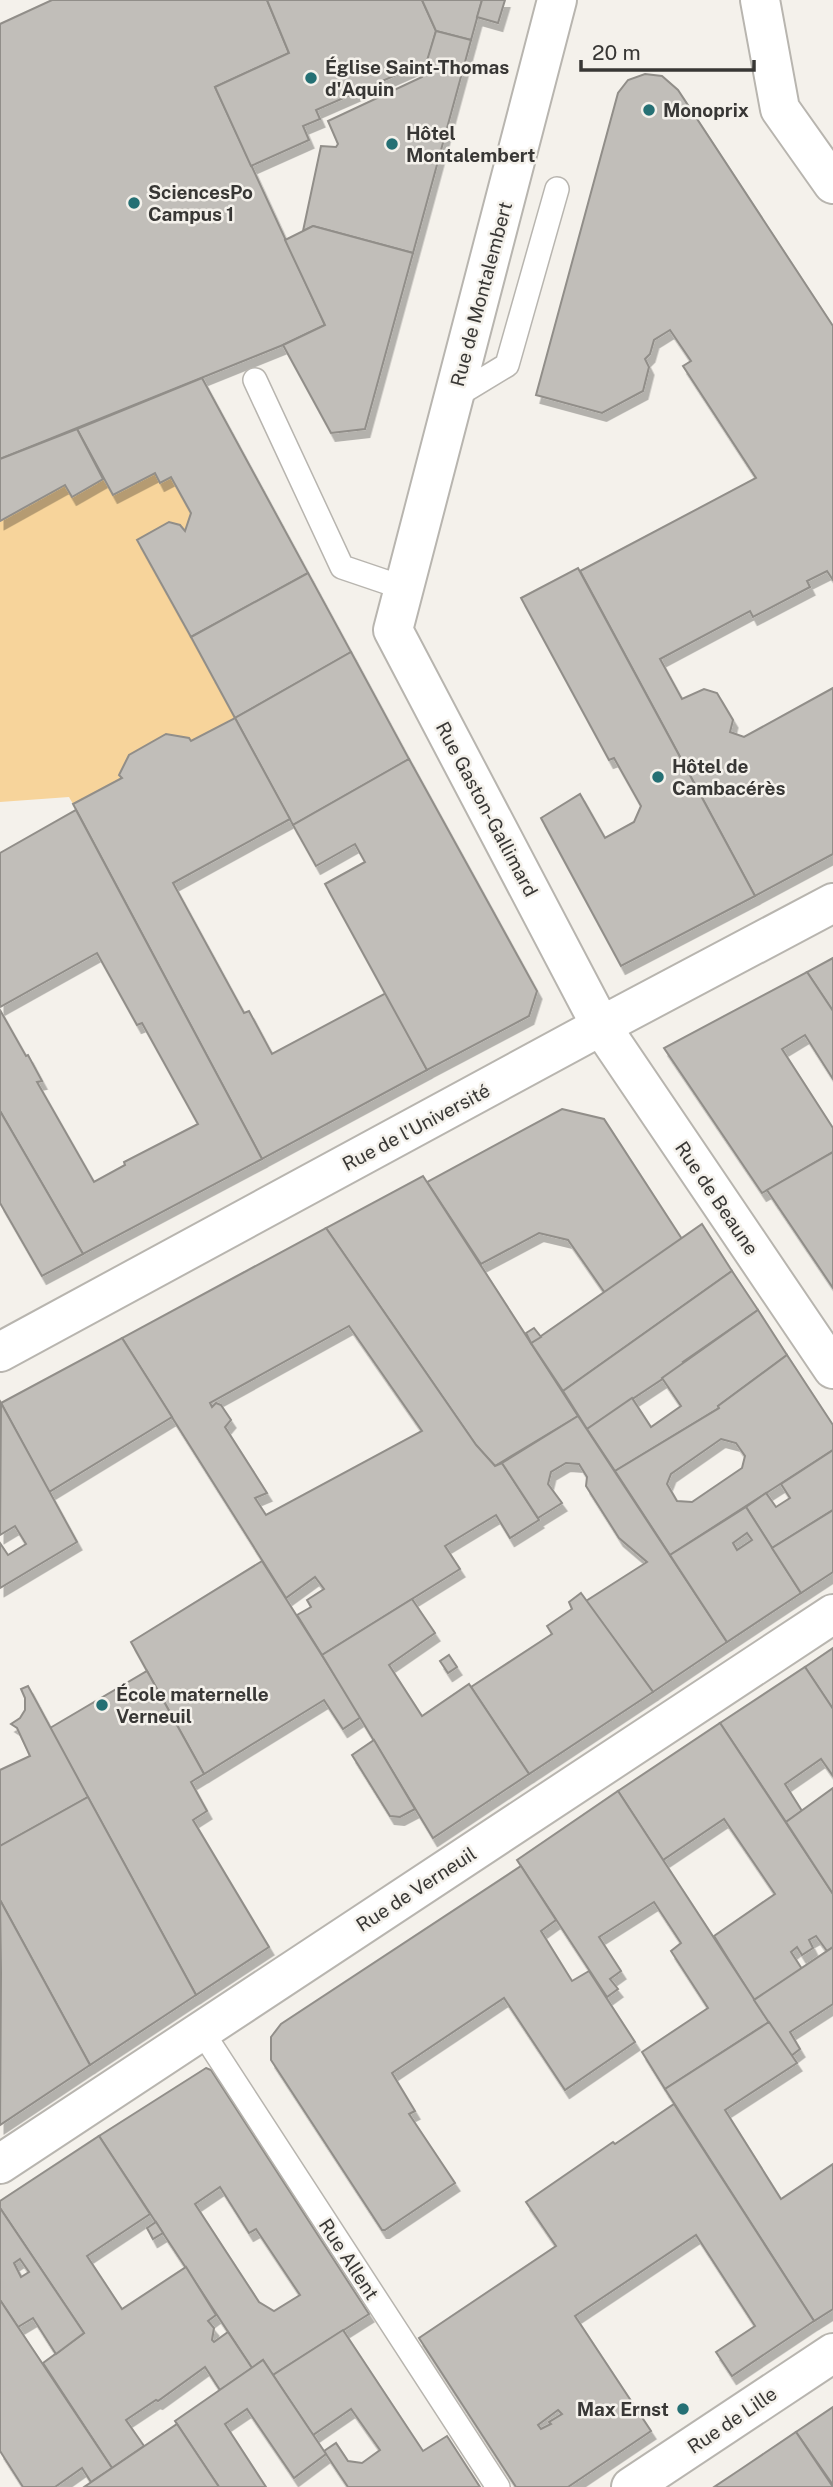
<svg xmlns="http://www.w3.org/2000/svg" width="833" height="2487" viewBox="0 0 833 2487" font-family="'Public Sans',sans-serif">
  <defs>
    <filter id="shadow"><feDropShadow dx="4.5" dy="8" stdDeviation="0" flood-color="#0004"/></filter>
  </defs>
  <rect width="100%" height="100%" fill="#f4f1eb"/>
  <polygon fill="#f7d49b" points="155,473 160,483 171,477 191,513 184,532 180,525 169,522 137,540 235,718 191,741 189,738 166,734 130,755 119,775 122,778 73,804 69,797 0,802 0,521 65,485 72,497 103,479 113,495"/>
  <g fill="#c1beb9" stroke="#918e89" stroke-width="2" fill-rule="evenodd" filter="url(#shadow)">
    <polygon points="52,0 267,0 289,53 215,87 325,325 283,345 0,459 0,24"/>
    <polygon points="267,0 422,0 436,31 425,70 414,67 316,110 320,119 303,126 309,140 251,166 215,87 289,53"/>
    <polygon points="422,0 482,0 471,40 436,31"/>
    <polygon points="482,0 505,0 498,23 477,17"/>
    <polygon points="436,31 471,40 413,253 313,226 303,231 321,146 336,147 338,144 328,121 422,77"/>
    <polygon points="645,74 662,76 678,90 833,326 833,580 827,571 807,581 810,587 753,617 750,611 660,659 682,699 704,689 717,693 733,720 730,732 744,737 833,688 833,854 755,896 580,571 756,478 683,366 691,361 670,330 654,340 650,354 645,359 649,367 643,391 602,413 536,395 618,93 628,80"/>
    <polygon points="313,226 413,253 365,429 331,433 283,345 325,325 285,240"/>
    <polygon points="202,378 308,573 191,637 137,540 169,522 180,525 185,531 191,513 171,477 160,483 155,473 113,495 77,429"/>
    <polygon points="77,429 103,479 72,497 65,485 0,521 0,459"/>
    <polygon points="578,568 755,896 621,966 541,818 580,794 605,838 634,822 641,806 614,758 609,760 521,598"/>
    <polygon points="308,573 351,652 235,718 191,637"/>
    <polygon points="351,652 409,759 293,825 235,718"/>
    <polygon points="235,718 290,819 173,883 244,1013 249,1011 272,1054 386,993 427,1070 262,1159 73,804 122,778 119,775 129,755 166,734 189,738 191,741"/>
    <polygon points="409,759 537,991 529,1016 427,1070 325,884 365,862 355,844 316,866 293,825"/>
    <polygon points="76,810 262,1159 83,1254 0,1111 0,1010 26,1056 28,1055 42,1081 37,1082 94,1182 125,1165 124,1162 198,1124 142,1023 137,1025 97,953 0,1007 0,853"/>
    <polygon points="833,958 833,1011 807,972"/>
    <polygon points="807,972 833,1011 833,1079 805,1035 782,1049 833,1128 833,1152 762,1193 664,1048"/>
    <polygon points="562,1109 604,1119 682,1239 605,1293 568,1240 539,1233 481,1264 427,1182"/>
    <polygon points="0,1111 83,1254 42,1276 0,1203"/>
    <polygon points="833,1152 833,1288 767,1190"/>
    <polygon points="423,1176 578,1416 495,1466 476,1445 326,1228"/>
    <polygon points="702,1224 732,1271 563,1391 531,1343"/>
    <path d="M326 1228 476 1445 495 1466 502 1463 539 1520 510 1538 496 1515 445 1546 460 1569 322 1655 297 1615 311 1607 307 1600 324 1589 315 1577 286 1598 122 1338ZM349 1326 422 1431 266 1515 255 1498 267 1493 225 1427 231 1420 221 1405 216 1403 212 1407 210 1403Z"/>
    <polygon points="732,1271 758,1310 683,1362 685,1364 587,1429 563,1391"/>
    <polygon points="758,1310 787,1355 718,1406 719,1408 615,1471 587,1429 632,1398 651,1427 681,1406 662,1378"/>
    <polygon points="534,1328 541,1337 531,1343 526,1333"/>
    <polygon points="122,1338 172,1417 49,1492 1,1403"/>
    <path d="M787 1355 833 1425V1450L670 1555 615 1471 719 1408 718 1406ZM721 1439 736 1443 745 1456 742 1468 692 1502 677 1501 667 1484 671 1474Z"/>
    <polygon points="1,1403 77,1542 0,1588 0,1543 8,1555 26,1544 15,1526 0,1535"/>
    <polygon points="578,1416 727,1642 653,1692 586,1601 647,1562 619,1538 586,1486 587,1477 579,1464 566,1463 551,1472 548,1484 562,1503 538,1518 502,1463"/>
    <polygon points="833,1450 833,1510 772,1548 746,1507 766,1493 776,1507 790,1498 781,1484"/>
    <path d="M746 1507 801 1593 727 1642 670 1555ZM747 1533 752 1540 737 1550 733 1543Z"/>
    <polygon points="833,1510 833,1572 801,1593 772,1548"/>
    <polygon points="262,1561 361,1717 343,1729 324,1700 204,1774 131,1642"/>
    <polygon points="581,1593 653,1692 529,1774 471,1687 552,1634 547,1626 572,1609 569,1602"/>
    <polygon points="412,1599 435,1633 389,1665 422,1716 469,1684 529,1774 433,1838 322,1655"/>
    <polygon points="833,1648 833,1709 805,1667"/>
    <polygon points="449,1655 457,1667 448,1673 440,1661"/>
    <polygon points="805,1667 833,1709 833,1776 821,1759 785,1784 802,1811 786,1822 720,1723"/>
    <polygon points="147,1671 204,1774 191,1782 207,1811 193,1820 269,1947 196,1995 50,1728"/>
    <polygon points="28,1686 88,1797 0,1846 0,1770 30,1756 17,1728 11,1724 20,1718 25,1710 25,1698 21,1689"/>
    <polygon points="720,1723 833,1894 833,1947 827,1951 816,1936 809,1940 813,1948 802,1955 797,1947 791,1952 802,1969 754,2000 714,1936 775,1894 724,1819 663,1860 618,1791"/>
    <polygon points="374,1740 415,1809 400,1817 390,1816 352,1755"/>
    <polygon points="833,1788 833,1894 786,1822"/>
    <polygon points="618,1791 769,2022 665,2089 642,2052 708,2008 671,1951 681,1943 654,1902 599,1937 621,1971 610,1979 618,1989 607,1997 517,1860"/>
    <polygon points="88,1797 196,1995 90,2065 0,1900 0,1846"/>
    <polygon points="521,1866 556,1920 541,1931 572,1981 589,1971 635,2042 565,2090 504,1998 392,2073 415,2111 409,2114 455,2183 385,2230 382,2230 271,2060 271,2037 281,2024"/>
    <polygon points="0,1900 90,2065 0,2125 1,1973"/>
    <polygon points="833,1947 833,2004 790,2032 800,2049 791,2056 754,2000"/>
    <polygon points="769,2022 797,2063 725,2110 781,2199 833,2164 833,2309 814,2321 665,2089"/>
    <path d="M206 2068 211 2070 369 2314 273 2375 263 2360 252 2368 99 2136ZM220 2187 249 2233 256 2229 300 2295 274 2311 259 2302 195 2204Z"/>
    <path d="M674 2104 814 2321 732 2376 716 2352 755 2326 696 2235 575 2316 651 2431 568 2487H516L419 2338 556 2246 526 2202 613 2142 615 2144ZM558 2410 562 2414 549 2422 551 2424 541 2429 538 2425Z"/>
    <polygon points="99,2136 150,2214 87,2256 122,2309 186,2267 216,2315 208,2321 214,2328 212,2340 214,2342 228,2332 252,2368 220,2390 205,2367 158,2401 156,2400 126,2420 144,2446 112,2468 43,2363 84,2333 0,2208 0,2201"/>
    <path d="M0 2208 84 2333 56 2354 33 2318 18 2327 0 2300ZM20 2259 29 2272 21 2277 14 2263Z"/>
    <polygon points="156,2222 163,2233 153,2239 147,2228"/>
    <polygon points="0,2300 112,2468 91,2482 82,2468 55,2487 23,2487 0,2451"/>
    <polygon points="343,2330 423,2451 447,2436 480,2487 348,2487 324,2451 336,2443 348,2461 362,2463 380,2450 351,2409 313,2435 273,2375"/>
    <polygon points="263,2360 326,2454 294,2478 247,2409 225,2424 266,2487 219,2487 175,2421"/>
    <polygon points="833,2407 833,2485 796,2432"/>
    <polygon points="177,2424 219,2487 84,2487 112,2468"/>
    <polygon points="796,2432 833,2487 714,2487 741,2469"/>
  </g>
  <g fill="none" stroke-linecap="round" stroke-linejoin="round">
    <defs>
      <g id="service">
        <polyline points="255,380 342,567 404,588"/>
        <polyline points="454,397 507,365 557,189"/>
        <polyline points="201,2030 498,2487"/>
      </g>
      <g id="minor">
        <polyline points="557,0 393,630 601,1026 833,1369"/>
        <polyline points="0,1352 601,1026 833,903"/>
        <polyline points="0,2164 833,1614"/>
        <polyline points="631,2487 833,2353"/>
      </g>
      <polyline id="secondary" points="760,0 780,109 833,184"/>
    </defs>
    <use href="#service" stroke="#b8b5af" stroke-width="26"/>
    <use href="#minor" stroke="#b8b5af" stroke-width="42"/>
    <use href="#secondary" stroke="#b8b5af" stroke-width="42"/>
    <use href="#service" stroke="#fff" stroke-width="23"/>
    <use href="#minor" stroke="#fff" stroke-width="38"/>
    <use href="#secondary" stroke="#fff" stroke-width="38"/>
  </g>
  <g fill="#257074" stroke="#f4f1eb" stroke-width="2.5">
    <circle cx="311" cy="78" r="7"/>
    <circle cx="649" cy="110" r="7"/>
    <circle cx="392" cy="144" r="7"/>
    <circle cx="134" cy="203" r="7"/>
    <circle cx="658" cy="777" r="7"/>
    <circle cx="102" cy="1705" r="7"/>
    <circle cx="683" cy="2409" r="7"/>
  </g>
  <g text-anchor="middle" stroke-width="5" stroke-linejoin="round" paint-order="stroke">
    <g font-size="19" font-weight="bold" fill="#383735" stroke="#f4f1eb" text-anchor="start">
      <text x="325" y="74">Église Saint-Thomas<tspan x="325" dy="22">d'Aquin</tspan></text>
      <text x="663" y="117">Monoprix</text>
      <text x="406" y="140">Hôtel<tspan x="406" dy="22">Montalembert</tspan></text>
      <text x="148" y="199">SciencesPo<tspan x="148" dy="22">Campus 1</tspan></text>
      <text x="672" y="773">Hôtel de<tspan x="672" dy="22">Cambacérès</tspan></text>
      <text x="116" y="1701">École maternelle<tspan x="116" dy="22">Verneuil</tspan></text>
      <text x="669" y="2416" text-anchor="end">Max Ernst</text>
    </g>
    <g font-size="19" fill="#383735" stroke="#f4f1eb">
      <text transform="translate(481 294) rotate(-75)" y="7">Rue de Montalembert</text>
      <text transform="translate(487 809) rotate(62)" y="7">Rue Gaston-Gallimard</text>
      <text transform="translate(416 1127) rotate(-28)" y="7">Rue de l'Université</text>
      <text transform="translate(717 1198) rotate(56)" y="7">Rue de Beaune</text>
      <text transform="translate(416 1889) rotate(-33)" y="7">Rue de Verneuil</text>
      <text transform="translate(349 2259) rotate(57)" y="7">Rue Allent</text>
      <text transform="translate(732 2420) rotate(-34)" y="7">Rue de Lille</text>
    </g>
  </g>
  <path d="M581 60v10h173v-10" fill="none" stroke="#383735" stroke-width="3.5"/>
  <text x="592" y="60" font-size="21" fill="#383735" stroke="#f4f1eb" stroke-width="5" paint-order="stroke">20 m</text>
</svg>
